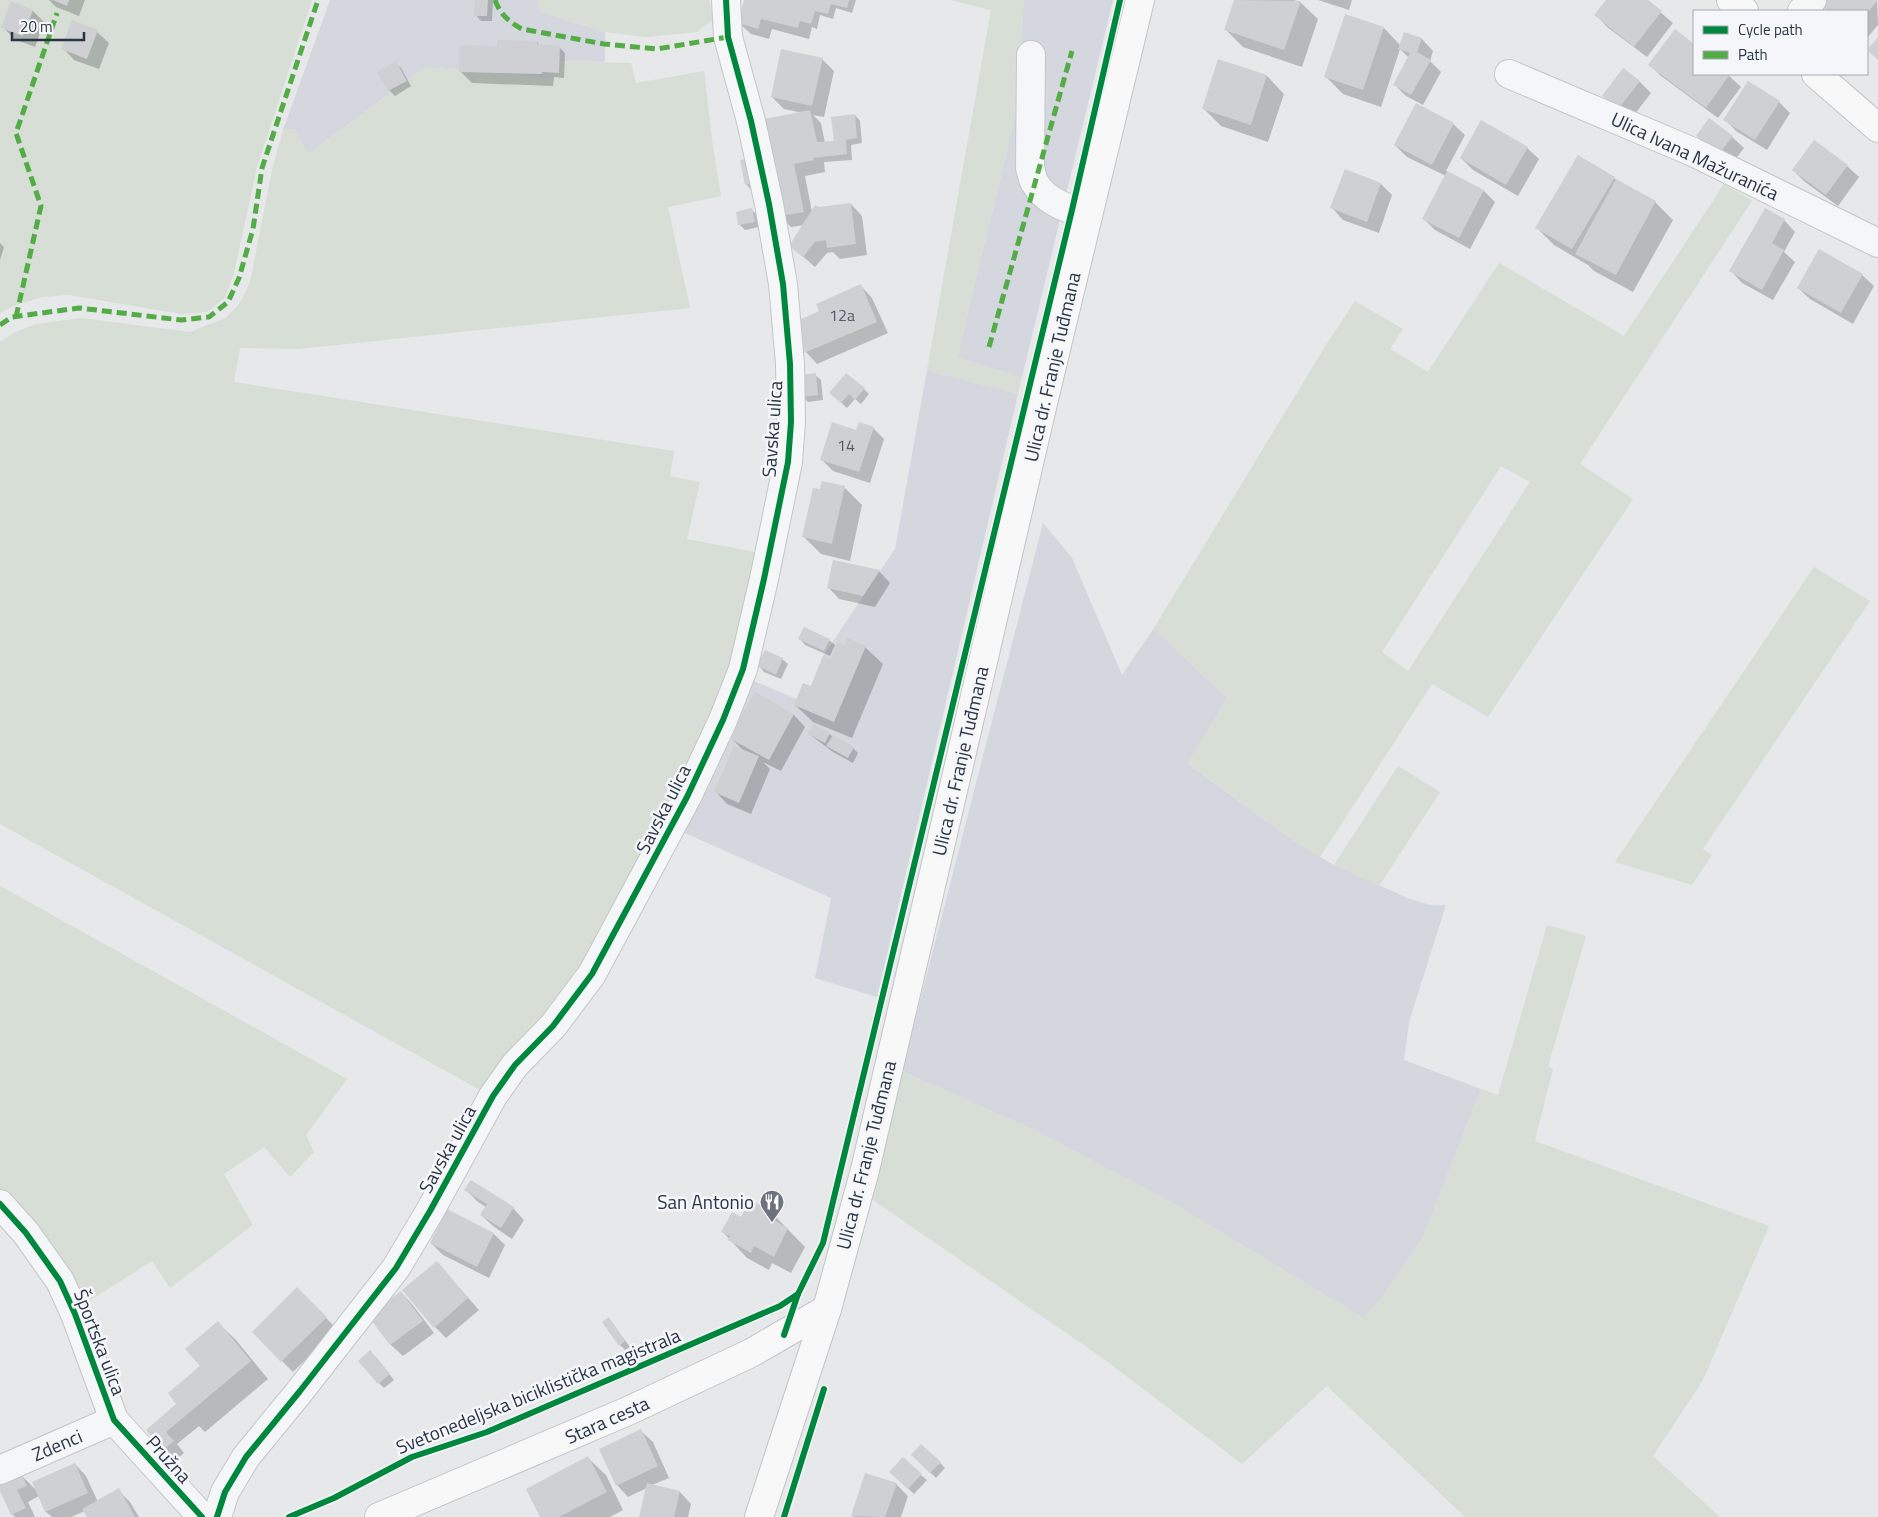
<svg xmlns="http://www.w3.org/2000/svg" width="1878" height="1517" viewBox="0 0 1878 1517" font-family="'Titillium Web',sans-serif">
  <rect width="100%" height="100%" fill="#e6e8ea"/>
  <g fill="#d4d7dd">
    <polygon points="330,0 538,0 541,12 605,32 605,62 557,61 554,79 426,67 308,154 294,129 283,130"/>
    <polygon points="1024,0 1113,0 1022,377 957,358 1015,117"/>
    <polygon points="927,370 1018,394 877,997 815,978 831,898 678,830 749,679 797,699 811,686 823,656 895,549"/>
    <polygon points="1043,523 1072,558 1122,675 1154,628 1227,698 1188,764 1297,843 1334,865 1410,899 1430,905 1446,905 1409,1022 1404,1060 1481,1089 1423,1237 1381,1299 1363,1318 1169,1201 1040,1133 902,1071"/>
  </g>
  <g fill="#d6ded6" fill-rule="evenodd">
    <polygon points="0,0 312,0 257,167 234,273 225,298 207,312 181,314 69,295 43,297 16,305 0,313"/>
    <polygon points="538,0 709,0 714,19 697,32 646,37 605,32 541,12"/>
    <polygon points="950,0 1024,0 1015,117 957,358 1022,377 1018,394 927,370 991,10"/>
    <polygon points="557,61 631,63 636,83 704,71 712,140 721,196 668,207 690,308 299,349 240,348 234,382 674,451 670,476 700,482 687,539 760,553 745,618 710,722 661,824 584,970 482,1091 0,824 0,342 13,333 36,324 81,318 190,332 226,318 240,303 250,282 272,170 283,130 294,129 308,154 426,67 554,79"/>
    <path d="M1724 184 1752 201 1580 464 1633 499 1488 717 1432 684 1320 857 1297 843 1187 763 1227 698 1154 628 1326 345 1355 301 1403 329 1390 349 1428 372 1499 263 1624 336ZM1501 466 1530 482 1408 671 1382 652Z"/>
    <polygon points="1814,567 1870,601 1703,849 1712,855 1692,885 1615,862"/>
    <polygon points="1398,766 1440,792 1379,886 1334,865"/>
    <path d="M0 886 347 1079 306 1135 314 1152 290 1177 264 1147 224 1174 253 1225 170 1288 152 1261 86 1303C62 1261 32 1225 0 1189Z"/>
    <polygon points="1547,925 1586,936 1548,1066 1553,1069 1535,1141 1769,1226 1703,1380 1653,1456 1720,1517 1465,1517 1327,1386 1242,1464 1104,1359 870,1198 902,1071 1040,1133 1169,1201 1363,1318 1381,1299 1423,1237 1481,1089 1498,1095"/>
  </g>
  <g fill="#0003">
    <polygon points="49,0 85,0 79,16 56,7"/>
    <polygon points="477,0 493,0 492,21 481,21 476,15"/>
    <polygon points="745,0 856,0 852,13 836,8 833,19 820,15 817,29 812,27 809,39 772,29 769,39 751,34 739,23"/>
    <polygon points="1235,0 1294,0 1300,2 1318,19 1302,67 1243,47 1226,30"/>
    <polygon points="1318,0 1352,0 1349,10"/>
    <polygon points="1607,0 1646,0 1673,23 1647,57 1607,27 1596,15"/>
    <polygon points="1877,0 1878,25 1867,38 1867,11 1828,11 1821,4"/>
    <polygon points="12,3 33,11 44,22 35,47 14,39 3,27"/>
    <polygon points="73,22 97,32 109,43 99,69 74,60 63,48"/>
    <polygon points="1384,28 1400,45 1422,39 1433,51 1430,61 1441,72 1423,105 1406,96 1394,84 1409,58 1400,49 1381,107 1343,94 1325,76"/>
    <polygon points="1675,31 1694,45 1694,74 1727,74 1741,87 1718,118 1661,76 1650,65"/>
    <polygon points="537,42 540,46 559,47 565,53 564,78 554,77 553,86 472,83 460,71 498,47"/>
    <polygon points="822,59 834,71 824,117 813,115 821,123 825,143 835,142 855,115 860,121 862,143 851,145 852,160 824,162 825,172 805,176 812,212 819,209 851,204 862,216 867,255 840,259 833,252 827,253 815,267 791,246 804,225 791,227 780,216 803,113 784,109 772,97"/>
    <polygon points="1219,61 1267,76 1284,94 1268,142 1221,126 1204,109"/>
    <polygon points="395,63 401,68 411,86 395,96 389,90 379,72"/>
    <polygon points="1640,82 1651,93 1631,119 1603,95"/>
    <polygon points="1779,102 1790,113 1767,150 1736,131 1725,119"/>
    <polygon points="1453,124 1465,135 1446,171 1484,191 1495,202 1470,249 1435,230 1424,219 1446,176 1407,157 1395,145"/>
    <polygon points="1697,136 1732,137 1744,148 1731,165"/>
    <polygon points="1527,148 1539,159 1518,196 1473,170 1461,158"/>
    <polygon points="741,161 760,188 751,190 746,184"/>
    <polygon points="1847,166 1859,177 1838,206 1805,182 1793,170"/>
    <polygon points="1614,178 1618,182 1655,202 1673,220 1633,292 1594,271 1588,265 1554,245 1536,227"/>
    <polygon points="1381,184 1392,195 1379,233 1343,220 1332,208"/>
    <polygon points="752,210 757,215 759,227 745,230 740,225"/>
    <polygon points="1784,220 1795,232 1784,252 1795,262 1773,300 1742,283 1731,271"/>
    <polygon points="0,243 4,247 0,260"/>
    <polygon points="1862,275 1874,286 1853,324 1810,299 1798,288"/>
    <polygon points="861,286 872,298 888,333 817,364 806,352 820,312"/>
    <polygon points="815,375 821,380 823,400 808,402 803,397"/>
    <polygon points="864,389 869,394 861,404 855,399 847,408 831,393"/>
    <polygon points="873,428 884,439 870,483 833,471 821,459 857,432"/>
    <polygon points="845,488 862,505 850,561 821,554 804,537"/>
    <polygon points="879,571 890,583 875,607 839,599 828,587"/>
    <polygon points="800,639 829,640 835,645 830,656 805,645"/>
    <polygon points="845,646 865,647 883,664 852,738 813,722 795,705"/>
    <polygon points="782,659 788,664 781,679 764,672 759,666"/>
    <polygon points="756,694 794,715 805,727 781,771 763,762 770,769 751,814 727,804 716,792 745,752 731,738"/>
    <polygon points="809,734 829,734 853,748 858,753 853,763 833,752"/>
    <polygon points="466,1190 513,1208 524,1220 512,1239 493,1226 481,1215 486,1207 478,1202"/>
    <polygon points="448,1211 494,1234 505,1245 489,1278 443,1255 431,1243"/>
    <polygon points="772,1213 805,1247 791,1273 772,1263 769,1270 747,1258 723,1232 741,1218"/>
    <polygon points="448,1275 479,1310 446,1338 435,1327"/>
    <polygon points="297,1289 337,1329 293,1372 253,1332"/>
    <polygon points="401,1292 412,1304 434,1333 403,1356 391,1345 370,1316"/>
    <polygon points="609,1319 630,1347 625,1350 620,1345"/>
    <polygon points="218,1323 236,1340 268,1379 205,1432 199,1426 177,1444 184,1453 175,1461 147,1430 176,1405 201,1366"/>
    <polygon points="376,1357 394,1380 384,1388 379,1383"/>
    <polygon points="641,1431 653,1442 669,1478 652,1485 680,1492 691,1504 688,1517 640,1517 647,1488 628,1497 617,1485"/>
    <polygon points="588,1458 606,1475 623,1510 610,1517 541,1517"/>
    <polygon points="918,1461 940,1463 945,1468 936,1478"/>
    <polygon points="75,1464 86,1476 98,1502 118,1490 130,1502 139,1517 88,1517 85,1511 71,1517 52,1517 46,1512 39,1496 28,1502 35,1517 15,1517 12,1514 0,1484 21,1475 36,1490"/>
    <polygon points="921,1475 927,1480 914,1494 896,1477"/>
    <polygon points="896,1484 908,1496 901,1517 854,1517 852,1515"/>
  </g>
  <g fill="#ced0d3">
    <polygon points="53,0 69,0 67,6"/>
    <polygon points="475,0 488,0 487,16 474,16"/>
    <polygon points="744,0 849,0 847,8 831,4 828,14 815,11 811,24 800,21 798,28 761,19 758,29 738,23"/>
    <polygon points="1234,0 1301,1 1284,50 1224,30"/>
    <polygon points="1606,0 1648,0 1662,11 1634,47 1594,15"/>
    <polygon points="1823,0 1878,0 1867,13 1867,11 1827,11 1819,4"/>
    <polygon points="11,1 33,10 23,36 1,28"/>
    <polygon points="1345,14 1384,27 1363,90 1324,77"/>
    <polygon points="72,20 98,30 87,59 61,49"/>
    <polygon points="1675,29 1694,44 1694,74 1730,74 1706,108 1648,65"/>
    <polygon points="1404,32 1422,38 1417,52 1431,60 1411,95 1393,85 1410,53 1398,49"/>
    <polygon points="1878,37 1878,60 1867,50"/>
    <polygon points="497,40 537,41 537,44 560,46 559,73 542,72 542,74 459,72 460,45 497,46"/>
    <polygon points="781,49 823,58 812,106 771,97"/>
    <polygon points="1218,59 1267,75 1251,125 1202,109"/>
    <polygon points="396,61 407,81 388,91 377,72"/>
    <polygon points="1623,68 1640,81 1619,108 1602,96"/>
    <polygon points="1748,81 1780,101 1755,140 1723,120"/>
    <polygon points="1416,103 1454,123 1432,165 1394,145"/>
    <polygon points="810,110 817,142 834,141 831,117 855,114 857,138 846,140 847,154 813,158 814,160 794,164 804,212 779,216 760,120"/>
    <polygon points="1709,118 1733,136 1719,154 1696,136"/>
    <polygon points="1481,120 1528,147 1506,185 1460,158"/>
    <polygon points="1814,140 1848,165 1826,195 1792,170"/>
    <polygon points="1578,155 1615,177 1572,249 1535,228"/>
    <polygon points="751,158 756,183 745,185 740,160"/>
    <polygon points="1345,169 1381,183 1367,222 1330,208"/>
    <polygon points="1447,171 1484,190 1459,238 1422,219"/>
    <polygon points="1616,179 1656,201 1616,275 1575,254"/>
    <polygon points="851,203 856,244 827,248 826,240 815,242 803,257 789,246 815,205 819,207"/>
    <polygon points="752,208 755,222 738,225 736,212"/>
    <polygon points="1765,208 1785,219 1772,243 1784,250 1762,290 1729,271"/>
    <polygon points="1819,249 1863,274 1841,313 1797,288"/>
    <polygon points="861,284 877,322 804,353 794,328 801,325 799,320 819,311 816,304"/>
    <polygon points="816,373 818,395 801,397 799,375"/>
    <polygon points="846,373 865,388 855,400 849,394 841,403 829,393"/>
    <polygon points="832,422 856,430 859,422 874,427 859,472 820,460"/>
    <polygon points="822,481 845,486 832,544 802,537 813,488 820,489"/>
    <polygon points="833,560 880,570 863,596 827,588"/>
    <polygon points="804,627 830,639 824,651 798,639"/>
    <polygon points="847,638 866,646 834,722 794,705 803,683 811,686 823,656 831,659 838,642 845,645"/>
    <polygon points="765,650 783,658 776,675 757,666"/>
    <polygon points="755,692 794,714 769,760 729,738"/>
    <polygon points="813,724 830,733 825,743 808,734"/>
    <polygon points="833,735 854,747 848,758 826,746"/>
    <polygon points="734,746 759,756 739,803 714,792"/>
    <polygon points="471,1180 514,1207 501,1228 480,1215 487,1204 464,1190"/>
    <polygon points="750,1199 773,1212 770,1218 788,1228 774,1257 754,1246 751,1253 728,1240 730,1236 721,1232 732,1212 741,1217"/>
    <polygon points="447,1209 494,1233 477,1267 430,1243"/>
    <polygon points="437,1261 468,1298 434,1328 402,1290"/>
    <polygon points="297,1287 327,1317 281,1362 252,1332"/>
    <polygon points="401,1291 423,1321 390,1345 368,1316"/>
    <polygon points="609,1317 625,1341 619,1346 602,1322"/>
    <polygon points="218,1321 251,1361 166,1432 174,1441 163,1450 146,1430 176,1404 168,1393 200,1366 185,1349"/>
    <polygon points="370,1350 390,1374 378,1384 358,1361"/>
    <polygon points="641,1429 658,1466 616,1486 599,1449"/>
    <polygon points="921,1444 941,1462 930,1473 911,1455"/>
    <polygon points="588,1456 607,1492 559,1517 540,1517 526,1489"/>
    <polygon points="903,1457 922,1474 908,1489 889,1472"/>
    <polygon points="75,1463 88,1493 45,1512 32,1482"/>
    <polygon points="21,1473 27,1486 17,1490 26,1508 11,1515 0,1491 0,1483"/>
    <polygon points="865,1473 897,1483 885,1517 851,1516"/>
    <polygon points="647,1483 680,1491 674,1517 639,1517"/>
    <polygon points="119,1488 135,1517 87,1517 82,1509"/>
  </g>
  <g fill="none" stroke-linecap="round" stroke-linejoin="round">
    <defs>
      <g id="minor">
        <polyline points="1802,11 1812,0"/>
        <path d="M1031 55 1030 168C1032 173 1032 179 1035 183 1045 202 1070 209 1088 216"/>
        <polyline points="1509,74 1693,152 1878,243"/>
        <polyline points="0,1204 26,1233 60,1281 75,1314 114,1420 202,1517"/>
        <polyline points="0,1470 114,1420"/>
        <polyline points="217,1517 225,1492 246,1457 300,1391 396,1268 430,1211 493,1096 515,1065 553,1026 592,974 687,797 723,720 743,669 764,579 788,462 791,422 790,364 783,284 769,204 751,121 728,37 726,0"/>
      </g>
      <g id="major">
        <polyline points="1731,0 1744,11"/>
        <polyline points="1816,74 1878,128"/>
        <polyline points="379,1517 628,1411 751,1353 827,1309"/>
        <polyline points="759,1517 827,1309 865,1170 1043,403 1140,0"/>
      </g>
    </defs>
    <use href="#minor" stroke="#c4c6c8" stroke-width="30"/>
    <use href="#major" stroke="#c2c5c8" stroke-width="30"/>
    <use href="#minor" stroke="#f5f6f7" stroke-width="28"/>
    <use href="#major" stroke="#f8f8f8" stroke-width="28"/>
    <g stroke="#54ac47" stroke-width="5" stroke-dasharray="10 5" stroke-linecap="butt">
      <path d="M495 0C500 14 509 22 522 29L604 44 657 49 728 37 729 41"/>
      <polyline points="16,317 41,206 16,133 57,13"/>
      <polyline points="0,325 12,317 79,308 181,320 209,317 228,302 239,278 253,229 262,168 318,0"/>
      <polyline points="989,347 1072,51"/>
    </g>
    <defs>
      <g id="cycleway">
        <polyline points="0,1204 26,1233 60,1281 75,1314 114,1420 202,1517"/>
        <polyline points="784,1335 798,1294 823,1243 1072,210 1120,0"/>
        <polyline points="217,1517 225,1492 246,1457 300,1391 396,1268 430,1211 493,1096 515,1065 553,1026 592,974 687,797 723,720 743,669 764,579 788,462 791,422 790,364 783,284 769,204 751,121 728,37 726,0"/>
        <polyline points="289,1517 334,1498 412,1457 487,1432 780,1306 798,1294"/>
        <polyline points="784,1517 824,1389"/>
      </g>
    </defs>
    <use href="#cycleway" stroke="#f4f6f9" stroke-width="9"/>
    <use href="#cycleway" stroke="#00873e" stroke-width="6"/>
  </g>
  <defs>
    <symbol id="restaurant-pin" viewBox="-11 -11 22 30"><path d="M0 17L-7.5 6A9.5 9.5 0 1 1 7.5 6Z" fill="#6c737f" stroke="#f4f6f9"/><path d="M-5-6h1v4h1v-4h1v4h1v-4h1v5L-1.5 .5V6h-2V.5L-5-1ZM5-6V6H3V1.5H1.5Q1.5-4 5-6Z" fill="#fff"/></symbol>
  </defs>
  <g fill-rule="evenodd">
    <use href="#restaurant-pin" x="758" y="1188" width="28" height="38"/>
  </g>
  <g text-anchor="middle" stroke-width="5" stroke-linejoin="round" paint-order="stroke">
    <g font-size="16" fill="#545c69">
      <text x="842" y="321">12a</text>
      <text x="846" y="451">14</text>
    </g>
    <g font-size="19" fill="#2b3445" stroke="#f4f6f9">
      <text transform="translate(1695 156) rotate(25)" y="7">Ulica Ivana Mažuranića</text>
      <text transform="translate(1052 367) rotate(-77)" y="7">Ulica dr. Franje Tuđmana</text>
      <text transform="translate(772 429) rotate(-86)" y="7">Savska ulica</text>
      <text transform="translate(960 761) rotate(-77)" y="7">Ulica dr. Franje Tuđmana</text>
      <text transform="translate(663 809) rotate(-63)" y="7">Savska ulica</text>
      <text transform="translate(447 1149) rotate(-61)" y="7">Savska ulica</text>
      <text transform="translate(866 1155) rotate(-76)" y="7">Ulica dr. Franje Tuđmana</text>
      <text transform="translate(100 1342) rotate(69)" y="7">Športska ulica</text>
      <text transform="translate(538 1391) rotate(-22)" y="7">Svetonedeljska biciklistička magistrala</text>
      <text transform="translate(607 1420) rotate(-24)" y="7">Stara cesta</text>
      <text transform="translate(57 1445) rotate(-23)" y="7">Zdenci</text>
      <text transform="translate(169 1459) rotate(48)" y="7">Pružna</text>
    </g>
    <g font-size="19" fill="#2b3445" stroke="#f4f6f9" text-anchor="end">
      <text x="754" y="1209">San Antonio</text>
    </g>
  </g>
  <rect x="1693" y="10" width="175" height="65" fill="#f4f6f9" stroke="#a4a8b1"/>
  <rect x="1703" y="26" width="25" height="8" fill="#00873e" stroke="#a4a8b1"/>
  <text x="1738" y="35" font-size="15" fill="#2b3445">Cycle path</text>
  <rect x="1703" y="51" width="25" height="8" fill="#54ac47" stroke="#a4a8b1"/>
  <text x="1738" y="60" font-size="15" fill="#2b3445">Path</text>
  <path d="M12 32v8h72v-8" fill="none" stroke="#2b3445" stroke-width="2.5"/>
  <text x="20" y="32" font-size="15" fill="#2b3445" stroke="#f4f6f9" stroke-width="4" paint-order="stroke">20 m</text>
</svg>
